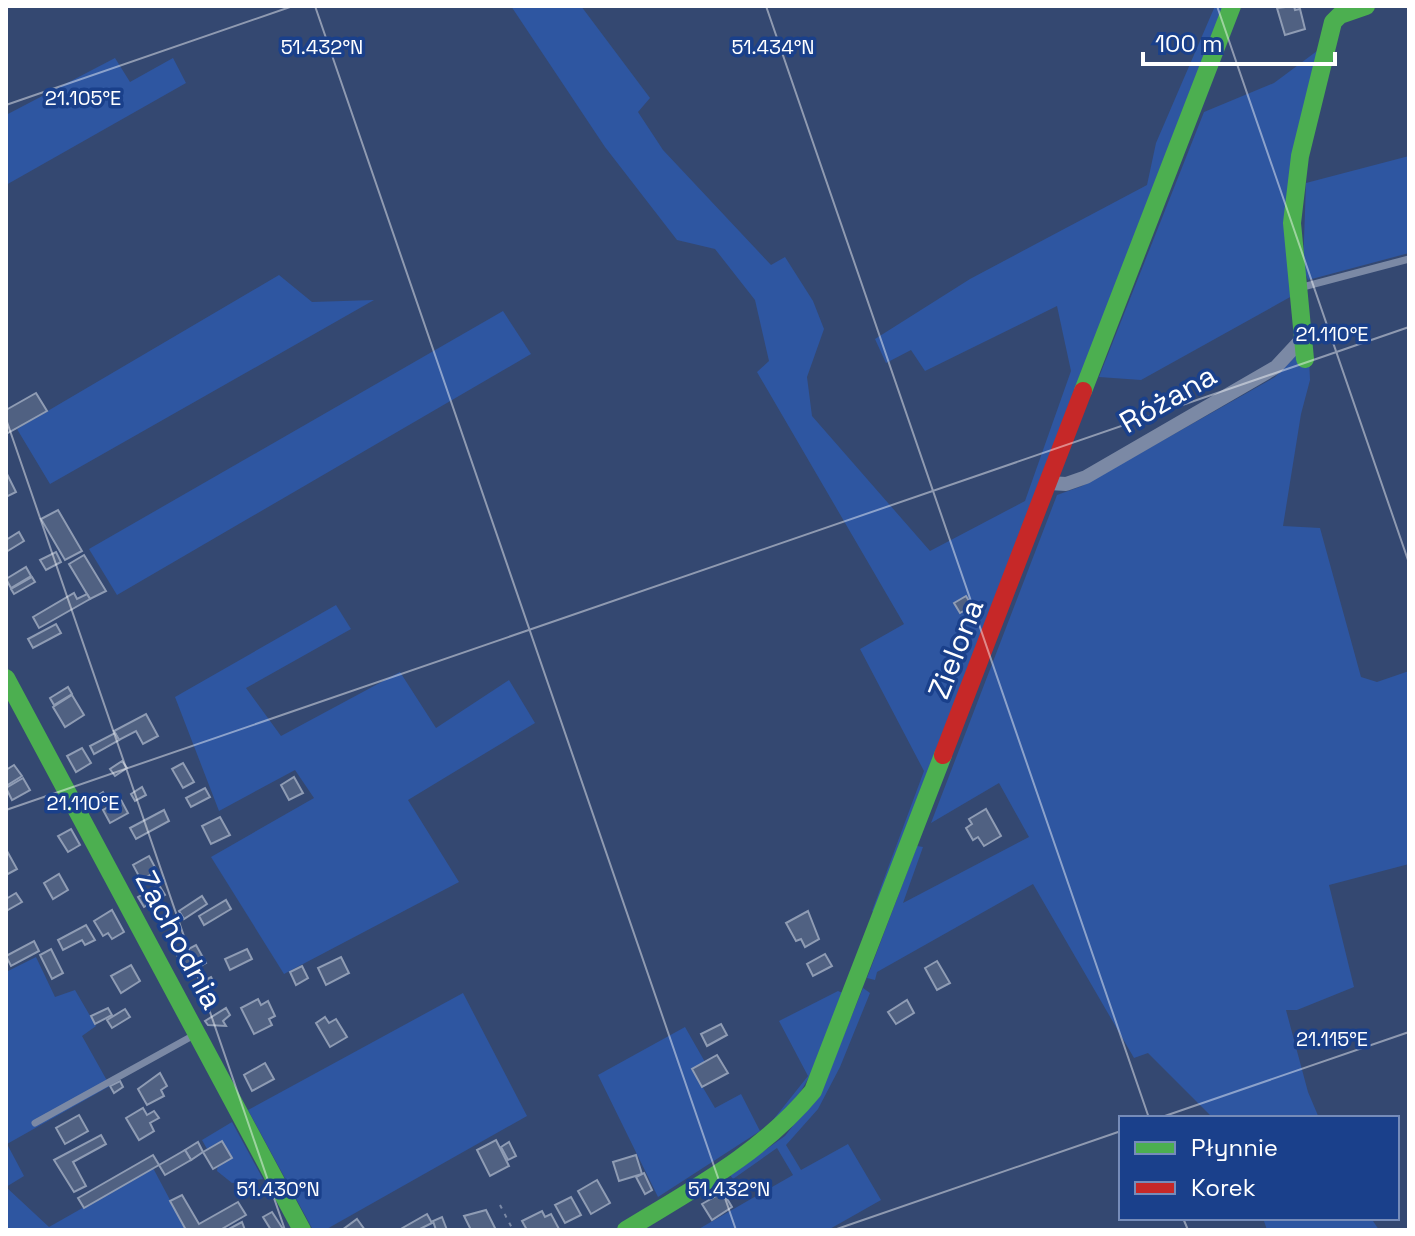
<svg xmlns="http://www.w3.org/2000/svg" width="1415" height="1236" viewBox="0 0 1415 1236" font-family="'Space Grotesk',sans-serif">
  <rect width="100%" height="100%" fill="#344871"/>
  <g fill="#2e56a1">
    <polygon points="511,6 581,6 650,98 638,112 663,150 771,265 785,257 813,301 824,329 807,377 812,416 930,551 1025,501 1071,371 1057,306 925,371 911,350 886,363 875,339 970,279 1147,185 1156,143 1215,6 1225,6 878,914 872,911 924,771 860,649 904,624 757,372 769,361 755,300 715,249 677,240 605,147"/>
    <polygon points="1317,51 1292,296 1141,380 1099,377 1204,112 1274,83"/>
    <polygon points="115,58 130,82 173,58 186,83 6,185 6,115"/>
    <polygon points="1409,156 1409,253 1308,280 1303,268 1306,183"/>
    <polygon points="279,275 312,302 374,300 50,484 17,429"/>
    <polygon points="503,311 531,354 117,595 89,549"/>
    <polygon points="1308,334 1310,380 1301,414 1283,526 1320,528 1361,677 1377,682 1409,671 1409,864 1329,885 1354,987 1297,1010 1286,1010 1308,1092 1319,1118 1213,1118 1148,1053 1134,1058 1033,884 877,972 875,980 867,978 917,846 923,847 903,903 1029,837 999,783 931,823 1057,495 1082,486 1275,377 1294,358"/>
    <polygon points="336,605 351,629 246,688 281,736 400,672 436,728 509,680 535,723 408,800 459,882 284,974 211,857 314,798 295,770 219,811 175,697"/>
    <polygon points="36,957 55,997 75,990 96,1026 82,1036 110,1086 7,1144 24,1176 6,1187 6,972"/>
    <polygon points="863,988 870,993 840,1067 818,1109 786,1145 801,1170 848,1144 881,1200 828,1230 697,1230 793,1175 777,1148 733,1179 730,1175 785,1136 822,1089"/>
    <path d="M838 991 845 994C826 1044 809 1087 775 1127L769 1125 808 1076 779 1021Z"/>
    <polygon points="463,993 527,1116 325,1230 313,1230 248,1110"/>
    <polygon points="685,1027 705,1062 692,1069 715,1108 741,1094 760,1131 658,1197 598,1075"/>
    <polygon points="232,1122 263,1179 232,1183 217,1171 222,1141 207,1149 202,1140"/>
    <polygon points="153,1168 186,1230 6,1230 6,1187 49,1227"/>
    <polygon points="1263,1218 1371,1218 1379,1230 1267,1230"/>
  </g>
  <g fill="#506182" stroke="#8f9cb4" stroke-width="2">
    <polygon points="1294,6 1295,10 1300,9 1305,29 1285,35 1277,8"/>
    <polygon points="36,393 47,411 6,434 6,410"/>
    <polygon points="6,472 16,492 6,497"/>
    <polygon points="58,510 82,551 65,560 41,519"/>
    <polygon points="19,532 24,541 6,552 6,540"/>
    <polygon points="56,552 61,562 46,570 40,560"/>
    <polygon points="84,555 106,591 90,599 69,564"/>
    <polygon points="26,567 31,576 11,588 6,579"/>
    <polygon points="32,577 35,582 14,594 11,589"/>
    <polygon points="74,593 77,599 87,594 90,599 39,628 33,617"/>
    <polygon points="966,596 972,606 960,613 954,603"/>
    <polygon points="56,624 61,633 33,648 28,639"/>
    <polygon points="68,687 72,694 54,705 50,698"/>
    <polygon points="72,695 84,715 65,727 53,707"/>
    <polygon points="146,714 158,736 143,744 136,731 119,740 114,731"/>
    <polygon points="115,733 119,740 94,754 90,746"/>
    <polygon points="82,748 91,763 76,772 67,756"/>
    <polygon points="122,761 127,768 115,776 110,769"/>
    <polygon points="183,763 194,782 183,788 172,769"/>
    <polygon points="14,765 22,776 6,786 6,770"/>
    <polygon points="294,777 303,793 289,800 281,785"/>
    <polygon points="23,778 30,790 12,800 6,788"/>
    <polygon points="142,787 146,795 135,801 131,794"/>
    <polygon points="205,788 210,797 191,807 186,798"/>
    <polygon points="103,792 107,798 93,807 89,801"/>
    <polygon points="121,800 128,813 110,823 103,810"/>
    <polygon points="986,809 1001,836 984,846 978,837 973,840 966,828 972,824 969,819"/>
    <polygon points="164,810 169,821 136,839 130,828"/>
    <polygon points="220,817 230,835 211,844 202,826"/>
    <polygon points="71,829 80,845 68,852 58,836"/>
    <polygon points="7,851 17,869 6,875 6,852"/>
    <polygon points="149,856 157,871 141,880 133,865"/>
    <polygon points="59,874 68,890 53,899 44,883"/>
    <polygon points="159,885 165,895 144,907 138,897"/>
    <polygon points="16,893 22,902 6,911 6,899"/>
    <polygon points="202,896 207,904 184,919 179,911"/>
    <polygon points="226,900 231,909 204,925 199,916"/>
    <polygon points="112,910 124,932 112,939 108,933 103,936 94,921"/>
    <polygon points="808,911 819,939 805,947 801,939 796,941 786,923"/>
    <polygon points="86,925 95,940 85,945 82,940 63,950 58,940"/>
    <polygon points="34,941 39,951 11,966 6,956"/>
    <polygon points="196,945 206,963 187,974 177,955"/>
    <polygon points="51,949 63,973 52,979 40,955"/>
    <polygon points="247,949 252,959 230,970 225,959"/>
    <polygon points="825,954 832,966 813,976 807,964"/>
    <polygon points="341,957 349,973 326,985 318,968"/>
    <polygon points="937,961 950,983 937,990 925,968"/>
    <polygon points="131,965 140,981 121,993 111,976"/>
    <polygon points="302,966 308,978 296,985 290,972"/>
    <polygon points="211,977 216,986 201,994 196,985"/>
    <polygon points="258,999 261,1005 268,1001 275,1016 269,1019 272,1025 254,1034 241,1008"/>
    <polygon points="907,1000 914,1013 896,1024 888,1012"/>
    <polygon points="108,1008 112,1015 95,1024 91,1016"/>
    <polygon points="226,1008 230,1015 223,1021 226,1026 208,1025 205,1021"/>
    <polygon points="125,1009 130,1017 112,1028 107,1020"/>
    <polygon points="325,1017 329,1023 336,1019 347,1037 330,1047 316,1023"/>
    <polygon points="721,1024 727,1035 707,1046 701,1034"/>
    <polygon points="717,1055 728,1073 702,1087 692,1069"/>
    <polygon points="265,1063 274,1079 252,1091 244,1075"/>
    <polygon points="160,1073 167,1086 161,1090 164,1096 147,1105 138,1089"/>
    <polygon points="120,1081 123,1087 114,1093 110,1086"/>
    <polygon points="143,1108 147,1115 154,1111 159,1118 150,1123 154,1131 139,1140 126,1118"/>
    <polygon points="79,1115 88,1131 65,1144 56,1128"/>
    <polygon points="101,1135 106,1144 73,1162 86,1186 74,1192 54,1160"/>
    <polygon points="496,1140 509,1166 490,1176 477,1150"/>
    <polygon points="222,1141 232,1158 213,1169 203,1152"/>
    <polygon points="198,1142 203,1152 191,1160 185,1150"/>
    <polygon points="509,1142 516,1156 508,1160 501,1147"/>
    <polygon points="185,1150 191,1160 165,1175 159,1165"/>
    <polygon points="153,1155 159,1165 84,1208 78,1198"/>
    <polygon points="636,1155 642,1174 619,1181 613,1162"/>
    <polygon points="644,1173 652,1190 645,1194 636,1177"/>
    <polygon points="597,1180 610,1203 591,1214 578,1191"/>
    <polygon points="723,1192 732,1207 712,1220 702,1204"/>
    <polygon points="182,1195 199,1224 238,1202 246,1215 220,1230 186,1230 170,1201"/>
    <polygon points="571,1197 581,1215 565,1223 555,1205"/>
    <polygon points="486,1210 496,1230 471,1230 464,1216"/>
    <polygon points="542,1211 545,1217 551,1214 559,1229 527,1230 522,1221"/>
    <polygon points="272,1212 283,1229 281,1230 271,1230 263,1217"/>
    <polygon points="427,1214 432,1223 418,1230 399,1230"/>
    <polygon points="442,1217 447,1230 436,1230 433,1221"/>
    <polygon points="357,1219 365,1230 342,1230"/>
    <polygon points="242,1222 245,1230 227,1230"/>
  </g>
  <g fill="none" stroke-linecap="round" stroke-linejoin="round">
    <polyline stroke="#7b89a5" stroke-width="2" stroke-dasharray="4 6" stroke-linecap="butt" points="500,1205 513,1230"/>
    <g stroke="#7b89a5" stroke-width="7">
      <polyline points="1299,288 1409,259"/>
      <polyline points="35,1123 196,1034"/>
    </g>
    <polyline stroke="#7b89a5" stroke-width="14" points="1049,483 1066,484 1086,477 1276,367 1302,339"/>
    <g stroke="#4caf50" stroke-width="18">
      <polyline points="1305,359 1292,223 1300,156 1333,22 1340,15 1366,6"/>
      <polyline points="1083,391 1232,6"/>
      <polyline points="6,678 302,1230"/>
      <path d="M626 1230C693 1189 762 1153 813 1091L943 755"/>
    </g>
    <polyline stroke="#c62828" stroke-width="18" points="943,755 1083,391"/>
  </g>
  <path fill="none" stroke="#fff" stroke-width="2" stroke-opacity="0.45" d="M315 6 736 1230M766 6 1149 1118M1217 6 1409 563M6 105 293 6M6 419 285 1230M6 810 1409 327M1159 1118 1409 1032M1183 1218 1188 1230M834 1230 1121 1131"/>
  <g text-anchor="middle" stroke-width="7" stroke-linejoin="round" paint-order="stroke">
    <g font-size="30" fill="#fff" stroke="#1a408b">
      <text transform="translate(1168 399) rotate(-30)" y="10">Różana</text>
      <text transform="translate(956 649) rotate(-69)" y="10">Zielona</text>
      <text transform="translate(179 940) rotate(62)" y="10">Zachodnia</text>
    </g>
  </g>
  <g font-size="20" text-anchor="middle" fill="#fff" stroke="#1a408b" stroke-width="7" stroke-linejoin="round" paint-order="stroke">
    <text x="322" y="54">51.432°N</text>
    <text x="773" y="54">51.434°N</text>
    <text x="83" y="105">21.105°E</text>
    <text x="1332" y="341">21.110°E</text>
    <text x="83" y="810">21.110°E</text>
    <text x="1332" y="1046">21.115°E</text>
    <text x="278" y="1196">51.430°N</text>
    <text x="729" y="1196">51.432°N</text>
  </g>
  <rect width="1415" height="1236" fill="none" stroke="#ffffff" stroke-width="16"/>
  <rect x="1119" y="1116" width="280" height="104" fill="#1a408b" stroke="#768cb9" stroke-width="2"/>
  <rect x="1135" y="1142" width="40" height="12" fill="#4caf50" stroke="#768cb9" stroke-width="2"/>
  <text x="1191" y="1156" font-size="24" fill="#ffffff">Płynnie</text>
  <rect x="1135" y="1182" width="40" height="12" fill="#c62828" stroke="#768cb9" stroke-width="2"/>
  <text x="1191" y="1196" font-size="24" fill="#ffffff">Korek</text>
  <path d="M1143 52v12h192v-12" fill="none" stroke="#ffffff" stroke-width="4"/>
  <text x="1155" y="52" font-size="24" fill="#ffffff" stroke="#1a408b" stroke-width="6" paint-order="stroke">100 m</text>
</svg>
